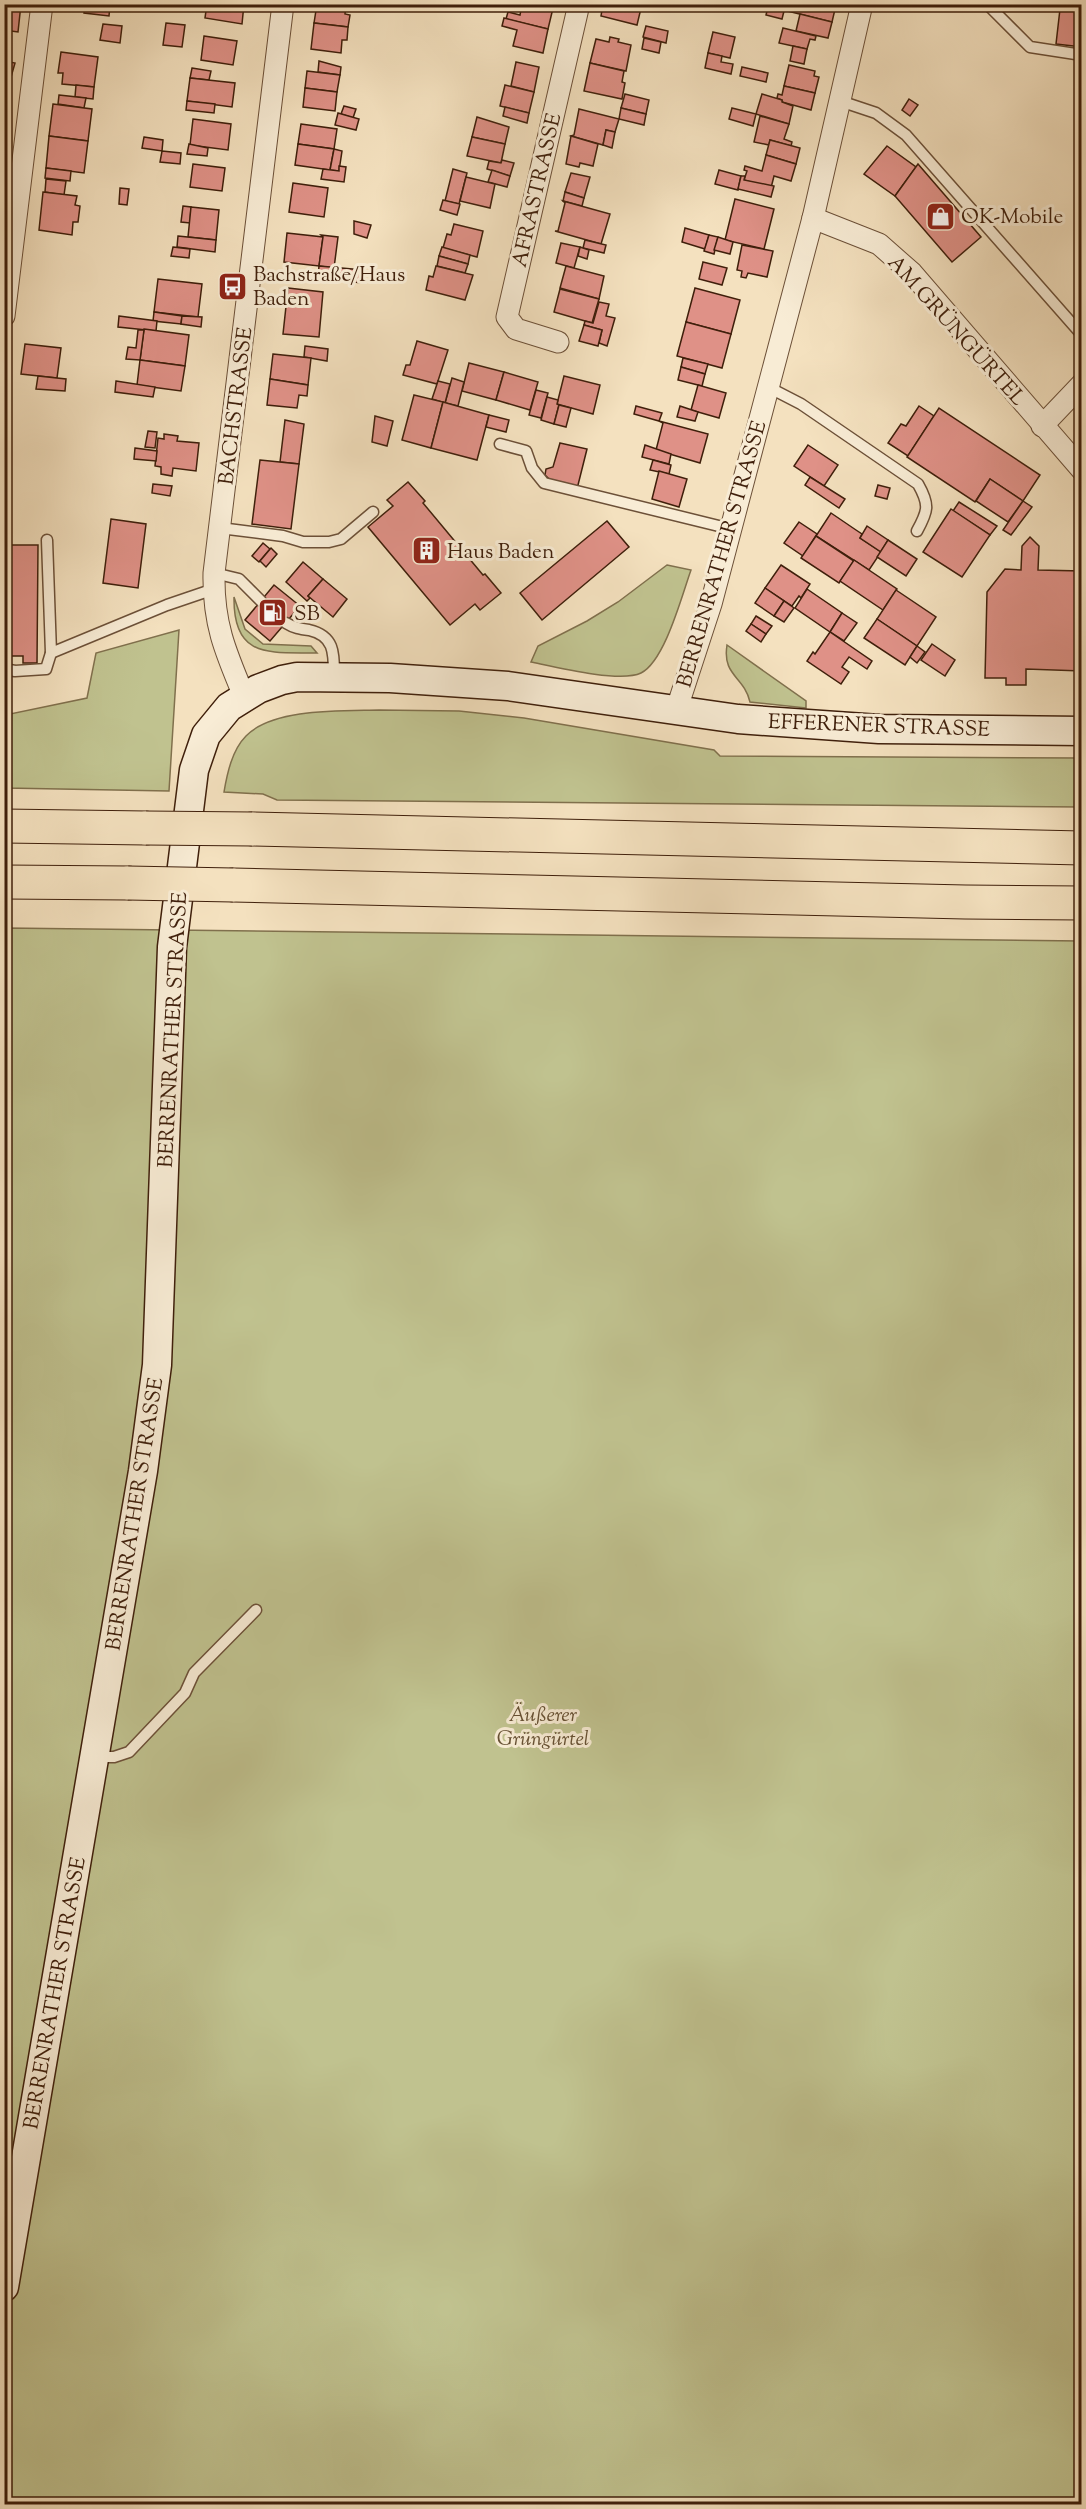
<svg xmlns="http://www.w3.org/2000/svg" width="1086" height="2509" viewBox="0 0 1086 2509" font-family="'Sorts Mill Goudy',serif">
  <rect width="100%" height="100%" fill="#f4e1bf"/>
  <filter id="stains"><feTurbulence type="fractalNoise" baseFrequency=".00333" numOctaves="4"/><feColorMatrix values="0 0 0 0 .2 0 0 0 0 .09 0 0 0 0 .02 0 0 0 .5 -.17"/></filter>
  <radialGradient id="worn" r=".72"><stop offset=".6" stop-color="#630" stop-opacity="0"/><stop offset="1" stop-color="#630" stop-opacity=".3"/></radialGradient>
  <g fill="#c0c28f" stroke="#80704d" stroke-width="1.5">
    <path d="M667 565 691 570C682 595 665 661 641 673 620 683 555 667 531 662L538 646 587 621 618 602Z"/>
    <path d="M234 597 245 629 263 644 311 646 317 653C271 652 233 660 234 597Z"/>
    <polygon points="179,630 169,791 5,788 5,715 87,698 96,653"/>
    <path d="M727 645 806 701V708L750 702C744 676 722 676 727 645Z"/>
    <path d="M379 710 459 711 524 718 714 750 720 756 1081 758V807L277 800 263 794 224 792C227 774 232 750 246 736 273 708 343 711 379 710Z"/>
    <polygon points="5,928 1081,941 1081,2504 5,2504"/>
  </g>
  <g fill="#df9187" stroke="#3f1f0b" stroke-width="1.5">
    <polygon points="4,4 21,4 18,32 4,30"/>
    <polygon points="85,4 110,5 109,16 84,13"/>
    <polygon points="207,4 244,4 242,24 205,18"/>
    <polygon points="317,4 346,4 345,14 350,15 348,27 314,23"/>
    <polygon points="522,4 554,4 548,29 506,19 508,12 520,15"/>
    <polygon points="603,4 642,4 637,25 601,16"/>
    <polygon points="788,4 835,4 836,5 832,22 787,11"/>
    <polygon points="1060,4 1082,4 1081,11 1060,9"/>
    <polygon points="768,7 784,11 782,19 766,15"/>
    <polygon points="1060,9 1082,10 1082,47 1056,44"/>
    <polygon points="800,14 832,22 828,38 796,31"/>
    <polygon points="504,18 548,29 543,53 513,46 517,30 502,26"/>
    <polygon points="166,23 185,25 182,47 163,45"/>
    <polygon points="314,23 348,27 347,40 342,40 341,53 311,49"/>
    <polygon points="103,24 122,26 120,43 100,40"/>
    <polygon points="646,26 668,31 666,43 643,37"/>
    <polygon points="783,28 816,36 815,40 810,39 807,49 779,43"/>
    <polygon points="713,32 735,37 730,58 708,53"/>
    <polygon points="204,36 237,41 233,65 201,60"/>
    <polygon points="610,37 619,39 618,42 631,45 626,71 590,63 596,39 609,42"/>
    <polygon points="644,38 661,42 659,53 642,49"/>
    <polygon points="793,46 807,49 804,64 790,61"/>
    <polygon points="61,52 98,57 94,87 62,84 63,73 58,73"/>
    <polygon points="708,53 722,56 721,62 733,64 731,74 705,68"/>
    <polygon points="4,61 15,63 11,77 11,88 4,87"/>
    <polygon points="319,61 341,67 340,75 318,72"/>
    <polygon points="516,62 539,67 534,92 511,86"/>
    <polygon points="590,63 624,71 622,82 625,83 622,99 584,91"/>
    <polygon points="789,65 815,71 814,76 819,77 815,93 784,86"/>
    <polygon points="742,67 768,73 766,82 740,76"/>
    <polygon points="192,68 211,71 209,80 190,78"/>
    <polygon points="307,71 340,75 337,92 305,88"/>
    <polygon points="190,78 235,83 232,107 187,101"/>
    <polygon points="76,85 94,87 93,99 75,97"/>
    <polygon points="505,85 534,92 529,113 500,106"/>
    <polygon points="784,86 815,93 811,110 782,102 782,100 777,98 778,94 782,95"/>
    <polygon points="4,87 10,88 7,111 4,111"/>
    <polygon points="305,88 337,92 335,111 303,107"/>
    <polygon points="625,94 649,100 646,114 621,108"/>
    <polygon points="762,94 782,100 782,102 793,106 789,124 756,114"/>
    <polygon points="59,95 86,98 84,108 58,104"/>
    <polygon points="909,99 918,105 910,116 902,110"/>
    <polygon points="187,101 215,104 214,113 186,110"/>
    <polygon points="53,104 92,109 88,141 49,136"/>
    <polygon points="344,106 356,109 353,118 341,114"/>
    <polygon points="505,107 529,113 527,123 503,116"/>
    <polygon points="621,108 646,114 644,125 619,119"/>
    <polygon points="732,108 756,114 753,126 729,119"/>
    <polygon points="579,109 619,119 615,132 606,130 603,145 571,136 574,135"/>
    <polygon points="338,113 359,119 356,130 335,125"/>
    <polygon points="760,116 789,124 784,139 792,142 791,146 770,140 769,145 754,142"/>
    <polygon points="477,117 509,127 505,144 472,137"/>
    <polygon points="193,119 231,124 228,150 190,145"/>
    <polygon points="301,124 337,129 334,149 298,144"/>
    <polygon points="606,130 615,132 612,148 603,145"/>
    <polygon points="49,136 88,141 84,173 46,168"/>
    <polygon points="571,136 598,144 593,166 580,163 579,167 566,164"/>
    <polygon points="144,137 163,140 162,151 142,148"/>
    <polygon points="472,137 505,144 501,163 467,156"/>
    <polygon points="770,140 800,148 796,164 766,155"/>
    <polygon points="189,144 208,148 207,156 187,154"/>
    <polygon points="298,144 334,149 330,170 295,165"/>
    <polygon points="887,146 916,167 895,196 864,174"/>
    <polygon points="334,149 342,151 339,171 330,170"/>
    <polygon points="162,151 181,153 180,164 160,162"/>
    <polygon points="766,155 796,164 791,181 774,176 771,188 744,180 747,171 744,170 745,166 762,171"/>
    <polygon points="502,160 514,163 510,176 487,169 489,161 501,163"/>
    <polygon points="193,164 225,168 222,191 190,187"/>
    <polygon points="918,164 981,237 952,262 895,196"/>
    <polygon points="339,166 346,167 344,182 321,179 323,169 339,171"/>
    <polygon points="46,168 71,171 70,181 45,178"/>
    <polygon points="453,169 467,173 459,204 445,201"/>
    <polygon points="492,170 510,176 507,187 488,182"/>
    <polygon points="719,170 741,176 738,190 715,184"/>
    <polygon points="571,173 590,177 584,198 565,192"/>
    <polygon points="741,176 745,176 744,180 774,186 771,197 738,189"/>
    <polygon points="466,177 495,184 490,208 460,201"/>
    <polygon points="46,179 66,181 64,195 45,192"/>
    <polygon points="293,183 328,188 324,217 289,212"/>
    <polygon points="120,188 129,189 127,205 119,204"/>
    <polygon points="43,192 77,196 75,205 80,206 78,222 73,222 72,235 39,230"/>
    <polygon points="565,192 584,198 582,206 563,201"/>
    <polygon points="735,199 774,209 764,249 725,240"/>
    <polygon points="443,200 460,204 457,215 440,210"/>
    <polygon points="563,201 610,214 601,244 555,231 558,231 565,203"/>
    <polygon points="183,206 191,207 190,223 181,222"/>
    <polygon points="191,207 219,210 216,240 188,237"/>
    <polygon points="354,221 371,225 367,238 354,234"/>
    <polygon points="454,224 483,231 477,257 443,248 447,234 451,235"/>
    <polygon points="685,228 709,235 705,249 682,242"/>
    <polygon points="287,233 323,237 319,266 284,262"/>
    <polygon points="321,235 338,237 334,268 319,266 323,237"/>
    <polygon points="709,235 718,237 714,254 704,251"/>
    <polygon points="178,236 216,240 215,252 177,247"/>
    <polygon points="718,237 733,242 730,254 714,250"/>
    <polygon points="585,240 606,245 604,253 583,248"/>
    <polygon points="561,243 580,247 574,268 556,263"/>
    <polygon points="742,245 773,251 767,277 748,273 746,278 741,277 742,271 737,270"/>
    <polygon points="173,247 190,249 189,258 171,256"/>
    <polygon points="442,247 470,255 468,264 439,256"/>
    <polygon points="580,247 589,250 587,259 578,256"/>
    <polygon points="439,256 468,264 465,273 437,266"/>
    <polygon points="703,262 727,268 722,285 699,279"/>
    <polygon points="319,266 363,270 361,283 318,277"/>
    <polygon points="436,266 473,275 465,300 426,290 429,276 433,277"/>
    <polygon points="566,266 604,276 599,299 560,288"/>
    <polygon points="158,279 202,284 198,317 154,312"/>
    <polygon points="288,288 323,292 319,337 283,334"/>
    <polygon points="695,288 740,300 731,334 686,322"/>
    <polygon points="560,289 599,299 592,323 554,312"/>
    <polygon points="599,302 609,304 606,316 615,318 607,346 599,343 602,330 584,325 585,321 593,323"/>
    <polygon points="154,312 182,316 181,324 153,321"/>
    <polygon points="119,316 157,321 156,331 118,327"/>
    <polygon points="182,316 202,317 201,327 181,324"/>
    <polygon points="686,322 731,334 722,368 677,356"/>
    <polygon points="584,325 602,330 598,346 579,341"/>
    <polygon points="144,329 189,335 185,366 140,360"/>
    <polygon points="138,330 144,330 140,360 126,359 128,347 136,348"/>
    <polygon points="417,341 448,350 437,384 403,375 406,365 410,365"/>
    <polygon points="25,344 61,348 57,378 21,374"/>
    <polygon points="305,346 328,349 327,361 304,357"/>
    <polygon points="273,354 311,358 308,385 270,379"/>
    <polygon points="683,358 708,364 705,374 681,367"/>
    <polygon points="140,360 185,366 181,391 137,385"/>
    <polygon points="469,363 504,372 496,400 462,391"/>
    <polygon points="681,367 705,374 702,386 678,380"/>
    <polygon points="504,372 538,382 530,410 496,400"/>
    <polygon points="38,376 66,379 65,391 36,389"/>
    <polygon points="564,376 600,385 593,414 557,404"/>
    <polygon points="452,378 464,382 458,406 445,403"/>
    <polygon points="270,379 308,385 307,396 299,395 297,408 267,405"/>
    <polygon points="116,381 155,387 153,397 115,392"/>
    <polygon points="438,381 450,384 445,403 432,399"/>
    <polygon points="698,385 726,393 719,418 691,410"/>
    <polygon points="536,390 548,393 541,418 529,415"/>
    <polygon points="414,395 443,402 431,448 402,440"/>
    <polygon points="547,397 558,400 557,404 559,405 554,424 541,420"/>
    <polygon points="443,402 489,415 477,460 431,448"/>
    <polygon points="559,405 571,408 566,427 554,424"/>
    <polygon points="636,406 662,413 659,421 634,414"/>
    <polygon points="680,406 698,412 695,421 677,417"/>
    <polygon points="919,406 934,416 908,456 888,443 901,424 906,426"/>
    <polygon points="939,408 1040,475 1023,501 990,479 975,502 907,457"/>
    <polygon points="489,415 509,420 506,432 486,427"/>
    <polygon points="375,416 393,421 387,446 372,442"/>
    <polygon points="285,420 304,424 299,464 280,462"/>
    <polygon points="659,421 708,434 700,463 656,450 663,423"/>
    <polygon points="148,431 157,432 155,448 145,447"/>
    <polygon points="164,434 178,436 177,441 199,443 196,471 173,468 172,476 161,474 161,467 155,466 158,438 164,439"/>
    <polygon points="560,443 587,449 577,489 550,480 545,475 546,469 553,467"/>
    <polygon points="645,445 671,454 669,464 642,457"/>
    <polygon points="808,445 838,465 824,486 794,466"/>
    <polygon points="135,448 157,451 156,461 134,459"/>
    <polygon points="260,460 299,464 291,529 252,524"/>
    <polygon points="653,460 671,465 669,474 650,470"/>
    <polygon points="659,471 687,479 679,507 652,499"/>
    <polygon points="810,477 845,499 839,508 805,485"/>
    <polygon points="990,479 1023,501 1008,522 976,501"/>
    <polygon points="408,482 425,501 423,503 483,575 485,574 501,593 480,610 475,604 450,625 368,527 393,506 387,500"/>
    <polygon points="153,484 172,486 170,496 152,493"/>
    <polygon points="878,485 890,488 887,499 875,496"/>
    <polygon points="1023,501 1032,507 1011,535 1003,530"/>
    <polygon points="959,502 997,526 990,535 953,511"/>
    <polygon points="951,509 990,535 962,577 923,552"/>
    <polygon points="831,513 856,530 862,534 860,538 881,552 869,570 816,536"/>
    <polygon points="111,519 146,524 138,588 103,583"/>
    <polygon points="607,521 629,547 542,620 520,593"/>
    <polygon points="799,522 817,534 803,556 784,543"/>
    <polygon points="867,526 888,540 881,552 860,538"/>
    <polygon points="816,536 854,561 839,583 801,558"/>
    <polygon points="1030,537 1039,546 1038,570 1082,571 1082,671 1026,669 1026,685 1006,685 1006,678 985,678 987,592 1005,569 1021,570 1022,546"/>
    <polygon points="888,540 917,559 906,576 877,557"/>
    <polygon points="263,543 270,549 259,562 252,556"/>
    <polygon points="4,545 38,545 37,663 23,663 23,656 4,656"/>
    <polygon points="271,548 277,554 266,567 260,561"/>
    <polygon points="854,560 897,589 883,610 840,581"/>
    <polygon points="303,562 323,579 308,596 310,598 307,601 286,582"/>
    <polygon points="781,565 810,584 801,598 799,596 792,606 765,588"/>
    <polygon points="323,579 347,599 333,617 308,596"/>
    <polygon points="274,585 300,606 270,641 245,620"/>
    <polygon points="765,588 784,601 774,616 755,603"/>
    <polygon points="807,589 842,613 830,632 795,608"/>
    <polygon points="896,590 936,617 917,646 877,619"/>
    <polygon points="784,601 794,608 784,622 774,616"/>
    <polygon points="842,613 857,623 844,641 830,632"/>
    <polygon points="756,616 772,626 766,634 751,624"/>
    <polygon points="877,619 917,646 905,665 864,638"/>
    <polygon points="751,624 766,634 761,642 746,631"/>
    <polygon points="830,632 872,661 867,669 849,657 842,667 849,672 841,684 807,661 813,652 815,654"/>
    <polygon points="932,644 955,660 945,676 921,660"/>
    <polygon points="917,646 925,652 917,663 910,657"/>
  </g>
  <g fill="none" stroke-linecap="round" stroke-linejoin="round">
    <defs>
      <g id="lane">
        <polyline points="987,4 1030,47 1082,55"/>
        <polyline points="840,101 876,113 906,135 1082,335"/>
        <path d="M768 387 801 404 918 484C930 505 928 511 917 531"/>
        <polyline points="500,444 526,451 532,468 544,483 731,529"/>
        <polyline points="220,528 283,536 303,542 329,542 341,539 373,512"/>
        <polyline points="47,540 51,653 167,605 214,589"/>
        <polyline points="214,573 239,579 261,601"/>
        <path d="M286 623C294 628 300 629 309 630 335 636 334 654 334 676"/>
        <polyline points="4,669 15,671 46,669 51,653"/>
        <polyline points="95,1757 114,1757 129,1752 185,1693 194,1673 256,1610"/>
      </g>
      <g id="street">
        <polyline points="813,218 879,244 912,273 1082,470"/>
        <polyline points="4,316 42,4"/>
        <polyline points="558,342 516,329 507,317 579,4"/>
        <polyline points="1042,426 1082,384"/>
        <path d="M244 696C225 651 213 623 214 573L283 4"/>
        <polyline points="676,711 711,604 813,218 862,4"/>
      </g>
      <polyline id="secondary" points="4,2287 143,1471 157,1365 172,947 194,770 206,735 229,707 258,689 282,680 297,677 390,678 508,686 738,719 879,729 1082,731"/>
      <g id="highway">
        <polyline points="4,826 146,828"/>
        <polyline points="252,829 1082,848"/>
        <polyline points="4,882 128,883"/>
        <polyline points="233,885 965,902 1082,903"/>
      </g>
    </defs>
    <use href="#lane" stroke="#6c5038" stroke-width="13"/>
    <use href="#street" stroke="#6c5038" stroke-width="23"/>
    <use href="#secondary" stroke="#3f1f0b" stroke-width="31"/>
    <use href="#highway" stroke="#3f1f0b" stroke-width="35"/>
    <use href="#lane" stroke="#f8ecd5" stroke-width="10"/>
    <use href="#street" stroke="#f8ecd5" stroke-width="21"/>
    <use href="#secondary" stroke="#f8ecd5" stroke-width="28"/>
    <use href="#highway" stroke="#f4e1bf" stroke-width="33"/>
    <defs>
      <g id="highway-bridge">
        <polyline points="146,828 252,829"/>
        <polyline points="128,883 233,885"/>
      </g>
    </defs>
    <use href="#highway-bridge" stroke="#3f1f0b" stroke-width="35" stroke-linecap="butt"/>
    <use href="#highway-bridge" stroke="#f4e1bf" stroke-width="33"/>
  </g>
  <defs>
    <symbol id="shop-square" viewBox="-11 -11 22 22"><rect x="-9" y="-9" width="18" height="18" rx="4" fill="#8f2418" stroke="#f8ecd5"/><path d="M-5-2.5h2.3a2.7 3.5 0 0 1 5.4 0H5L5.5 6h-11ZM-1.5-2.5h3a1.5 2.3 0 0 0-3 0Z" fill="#fff"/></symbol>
    <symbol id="bus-square" viewBox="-11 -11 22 22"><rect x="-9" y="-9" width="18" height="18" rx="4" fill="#8f2418" stroke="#f8ecd5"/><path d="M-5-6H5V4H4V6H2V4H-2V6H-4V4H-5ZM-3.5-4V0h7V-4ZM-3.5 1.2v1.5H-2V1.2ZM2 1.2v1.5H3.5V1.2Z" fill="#fff"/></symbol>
    <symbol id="building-square" viewBox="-11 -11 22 22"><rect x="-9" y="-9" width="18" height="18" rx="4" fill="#8f2418" stroke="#f8ecd5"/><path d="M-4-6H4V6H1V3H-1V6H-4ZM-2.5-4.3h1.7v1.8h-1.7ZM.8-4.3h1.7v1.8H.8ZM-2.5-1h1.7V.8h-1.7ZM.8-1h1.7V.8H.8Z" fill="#fff"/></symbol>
    <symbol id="fuel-square" viewBox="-11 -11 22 22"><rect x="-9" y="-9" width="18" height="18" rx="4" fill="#8f2418" stroke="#f8ecd5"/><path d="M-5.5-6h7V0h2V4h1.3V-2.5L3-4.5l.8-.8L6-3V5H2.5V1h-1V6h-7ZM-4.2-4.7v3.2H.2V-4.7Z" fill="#fff"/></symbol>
  </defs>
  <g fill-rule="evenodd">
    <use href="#shop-square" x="924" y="200" width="33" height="33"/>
    <use href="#bus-square" x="216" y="270" width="33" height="33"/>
    <use href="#building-square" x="410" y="534" width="33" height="33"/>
    <use href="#fuel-square" x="256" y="596" width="33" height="33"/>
  </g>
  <g text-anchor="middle" stroke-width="6" stroke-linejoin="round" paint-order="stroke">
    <g font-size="21" fill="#3f1f0b" stroke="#f8ecd5">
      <text transform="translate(536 190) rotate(-77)" y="7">AFRASTRASSE</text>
      <text transform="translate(957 330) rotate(48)" y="7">AM GRÜNGÜRTEL</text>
      <text transform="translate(235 406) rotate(-83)" y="7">BACHSTRASSE</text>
      <text transform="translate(721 554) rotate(-74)" y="7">BERRENRATHER STRASSE</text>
      <text transform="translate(879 725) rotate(2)" y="7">EFFERENER STRASSE</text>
      <text transform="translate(172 1030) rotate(-87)" y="7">BERRENRATHER STRASSE</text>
      <text transform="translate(134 1514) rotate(-81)" y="7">BERRENRATHER STRASSE</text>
      <text transform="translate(54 1993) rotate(-80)" y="7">BERRENRATHER STRASSE</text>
    </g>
    <g font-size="21" fill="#3f1f0b" stroke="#f8ecd5" text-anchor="start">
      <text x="961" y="223">OK-Mobile</text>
      <text x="253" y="281">Bachstraße/Haus<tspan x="253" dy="24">Baden</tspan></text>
      <text x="447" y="558">Haus Baden</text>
      <text x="294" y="620">SB</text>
    </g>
    <g font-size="21" font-style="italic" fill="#665033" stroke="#f8ecd5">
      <text x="543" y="1721">Äußerer<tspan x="543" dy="24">Grüngürtel</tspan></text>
    </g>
  </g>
  <rect width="1086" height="2509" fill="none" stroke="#f4e1bf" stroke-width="24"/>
  <rect x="6" y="6" width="1074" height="2497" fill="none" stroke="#3f1f0b" stroke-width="3"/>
  <rect x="12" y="12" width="1062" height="2485" fill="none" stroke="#3f1f0b" stroke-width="1.5"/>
  <rect width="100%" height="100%" filter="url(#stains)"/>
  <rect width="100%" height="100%" fill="url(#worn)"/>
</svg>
